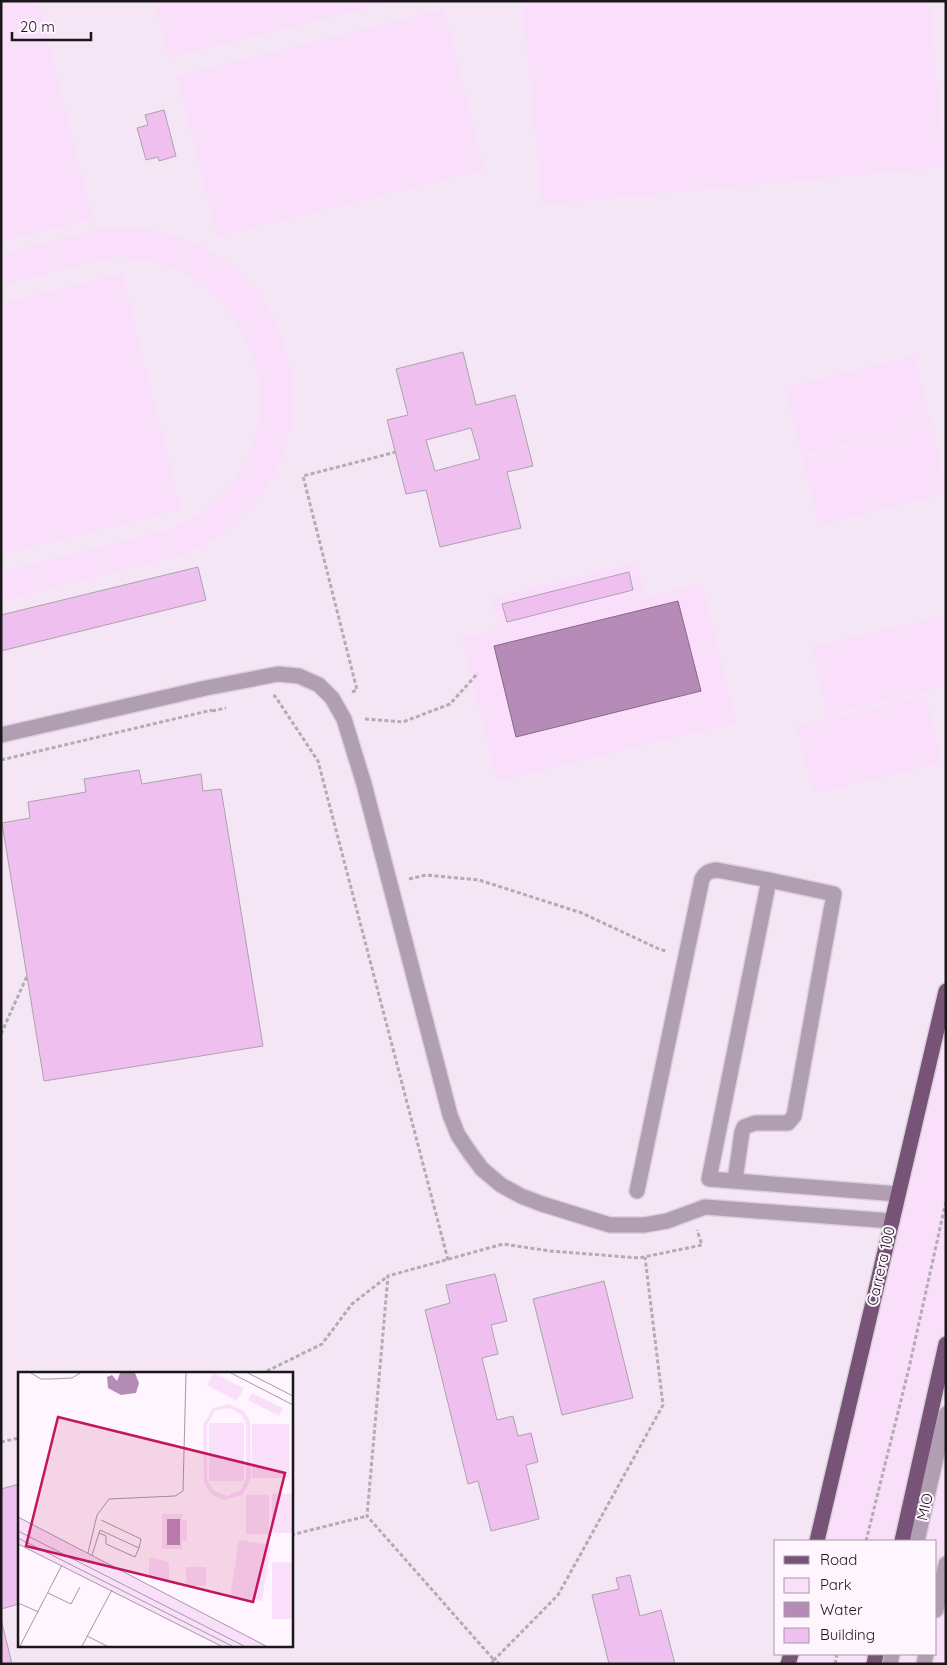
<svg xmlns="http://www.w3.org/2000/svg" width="947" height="1665" viewBox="0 0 947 1665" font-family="Quicksand,sans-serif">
  <rect width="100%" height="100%" fill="#fef5fe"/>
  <path fill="#f5e6f6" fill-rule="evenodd" d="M1 1H946V991L817 1541H776V1654H791L788 1664H1ZM19 1374H291V1646H19Z"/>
  <g fill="#fadffa">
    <polygon points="1,1 38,1 93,219 1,242"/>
    <polygon points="154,1 395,1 168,58"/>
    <polygon points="522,1 929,1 946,167 542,205"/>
    <polygon points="444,9 485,170 217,237 176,76"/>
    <path d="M127 227C153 229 176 234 200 245 291 287 321 412 264 492 243 522 216 540 184 555L1 601V572L177 527C203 512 222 498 239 473 247 461 252 445 256 431 272 361 231 289 164 265 147 260 125 256 108 259 97 260 85 264 75 267 50 273 26 279 1 285V254L101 229Z"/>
    <polygon points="122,273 181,510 1,555 1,303"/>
    <polygon points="915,356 931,424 802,455 785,387"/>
    <polygon points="932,426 946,484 946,494 819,525 802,458"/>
    <polygon points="637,562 646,597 702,583 736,723 497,782 461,638 499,629 491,598"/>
    <polygon points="941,616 946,637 946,687 827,715 811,647"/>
    <polygon points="926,695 942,763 813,794 796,726"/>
    <polygon points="946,991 946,1664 788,1664 791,1654 936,1654 936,1541 817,1541"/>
  </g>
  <polygon fill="#b78bb8" stroke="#886889" points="678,601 701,691 516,737 494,646"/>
  <g fill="#eebfef" stroke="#aca3ac" fill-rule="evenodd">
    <polygon points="164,110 176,156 159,161 158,157 146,160 137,128 148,125 145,115"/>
    <path d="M463 352 476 405 515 395 533 466 507 472 521 528 440 547 426 490 406 494 387 420 408 415 396 369ZM471 428 480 459 435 471 426 440Z"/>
    <polygon points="198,567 206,600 1,651 1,615"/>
    <polygon points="629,572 633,590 507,622 502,604"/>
    <polygon points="139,770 142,784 201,774 203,791 221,789 263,1046 44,1081 2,823 30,818 28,802 86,792 84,779"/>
    <polygon points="495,1274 507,1321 491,1325 498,1354 482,1358 497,1420 513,1416 518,1436 531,1433 538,1462 526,1465 539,1519 491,1531 478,1481 468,1484 425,1310 450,1303 446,1285"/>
    <polygon points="604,1281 633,1398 562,1415 533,1299"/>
    <polygon points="19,1484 19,1604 1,1609 1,1489"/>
    <polygon points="630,1575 640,1616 661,1610 675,1664 609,1664 592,1595 619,1589 616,1578"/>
    <polygon points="1,1619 12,1664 1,1664"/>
  </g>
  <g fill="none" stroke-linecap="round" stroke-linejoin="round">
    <defs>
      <g id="lane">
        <polyline points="1,735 206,688 278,674 299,676 319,685 332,698 344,719 364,784 450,1115 458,1135 470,1153 482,1169 501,1185 521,1196 542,1204 610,1225 644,1225 667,1221 705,1207 892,1221"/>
        <polyline points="735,1180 742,1132 744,1127 755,1123 788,1123 794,1116 834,894 769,880 709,1179 898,1194"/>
        <path d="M637 1191 702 879C706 872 709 871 717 870L769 880"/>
        <polyline points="917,1541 946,1414"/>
        <polyline points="936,1610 946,1564"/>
        <polyline points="890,1664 892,1654"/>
        <polyline points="924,1664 926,1654"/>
      </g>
      <g id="primary">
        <polyline points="817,1541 946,991"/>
        <polyline points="902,1541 946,1344"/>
        <polyline points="788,1664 791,1654"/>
        <polyline points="874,1664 876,1654"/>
      </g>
    </defs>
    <use href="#lane" stroke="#dad1da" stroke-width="18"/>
    <use href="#primary" stroke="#dad1da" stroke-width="18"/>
    <g stroke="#b3acb3" stroke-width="3" stroke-dasharray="4 2.5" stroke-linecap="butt">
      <polyline points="352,692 357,690 303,476 396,452"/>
      <polyline points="273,696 275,696 318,761 448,1260"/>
      <polyline points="212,711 226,708"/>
      <polyline points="365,719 403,722 450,704 478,673"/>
      <polyline points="1,760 212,710"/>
      <polyline points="409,879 426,875 479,880 582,913 659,949 666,951"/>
      <polyline points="1,1034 27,976"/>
      <polyline points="261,1374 322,1344 352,1304 388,1276"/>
      <polyline points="1,1442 19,1438"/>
      <polyline points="291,1535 367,1516"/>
      <polyline points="866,1541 909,1368 946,1201"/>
      <polyline points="491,1664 494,1660 367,1516 388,1276 503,1244 550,1251 639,1258 702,1245 697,1230"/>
      <polyline points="500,1664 494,1660 558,1595 663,1405 645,1257"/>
      <polyline points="835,1664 837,1654"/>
    </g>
    <use href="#lane" stroke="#b29eb2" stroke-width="15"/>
    <use href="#primary" stroke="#765377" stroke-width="15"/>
  </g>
  <g text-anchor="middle" stroke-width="4" stroke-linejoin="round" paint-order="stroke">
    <g font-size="15" fill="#1a171a" stroke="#fef5fe">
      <text transform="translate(881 1266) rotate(-77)" y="5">Carrera 100</text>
      <text transform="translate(925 1507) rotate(-77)" y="5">MIO</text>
    </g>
  </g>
  <g transform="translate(18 1372)">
    <rect width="275" height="275" fill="#fef5fe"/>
    <path d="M195 1 226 16 219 29 189 13ZM234 21 265 36 261 44 230 28ZM210 32 225 38 232 49 233 107 224 123 207 128 194 123 186 111 185 53 195 36ZM212 36 223 42 228 52V107L223 118 209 124 195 118 189 107V53L197 39ZM191 51H226V109H191ZM234 52H271V106H234ZM254 122H275V161H254ZM228 123H251V162H228ZM144 142H164V148H169V169H164V177H144ZM0 145 248 274H203L0 172ZM221 168 253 173 244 229 212 225ZM131 185 151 190V209L131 204ZM254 190H275V247H254ZM168 195H188V214H168Z" fill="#fadffa" fill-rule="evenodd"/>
    <path d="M102 1H117L121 11 118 21 103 23 90 16 89 5 94 3 99 9ZM149 147H162V173H149Z" fill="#b78bb8"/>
    <path fill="none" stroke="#a39ca3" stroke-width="1" d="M13 1 23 7H33L54 6 62 1M213 1 275 33M230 1 275 24M0 145 248 274M83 148 123 167 121 176M0 159 226 274M0 166 214 274M0 172 203 274M70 181 79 143 91 127 157 124 165 119 168 1M74 183 82 158 121 176 117 185 88 172V164L81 161M30 221 53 232 62 215M0 231 21 240M69 264 89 274M2 274 44 193M64 274 94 218"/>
    <path fill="#c2185b" fill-opacity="0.15" stroke="#c2185b" stroke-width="2.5" d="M40 45 267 101 235 230 8 174Z"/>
    <rect width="275" height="275" fill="none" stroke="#1a171a" stroke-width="2.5"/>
  </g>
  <rect width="947" height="1665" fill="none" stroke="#1a171a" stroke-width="5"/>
  <rect x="774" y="1540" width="162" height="115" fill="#fef5fe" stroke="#a39ca3"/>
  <rect x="784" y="1556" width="25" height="8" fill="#765377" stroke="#a39ca3"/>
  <text x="820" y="1565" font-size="15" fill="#1a171a">Road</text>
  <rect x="784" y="1578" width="25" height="15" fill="#fadffa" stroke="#a39ca3"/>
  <text x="820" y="1590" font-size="15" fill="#1a171a">Park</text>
  <rect x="784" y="1602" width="25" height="15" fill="#b78bb8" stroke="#a39ca3"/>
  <text x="820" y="1615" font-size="15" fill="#1a171a">Water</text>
  <rect x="784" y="1628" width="25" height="15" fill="#eebfef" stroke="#a39ca3"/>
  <text x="820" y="1640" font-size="15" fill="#1a171a">Building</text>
  <path d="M12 32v8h79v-8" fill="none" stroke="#1a171a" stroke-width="2.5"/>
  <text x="20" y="32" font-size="15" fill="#1a171a" stroke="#fef5fe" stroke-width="4" paint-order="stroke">20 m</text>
</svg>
